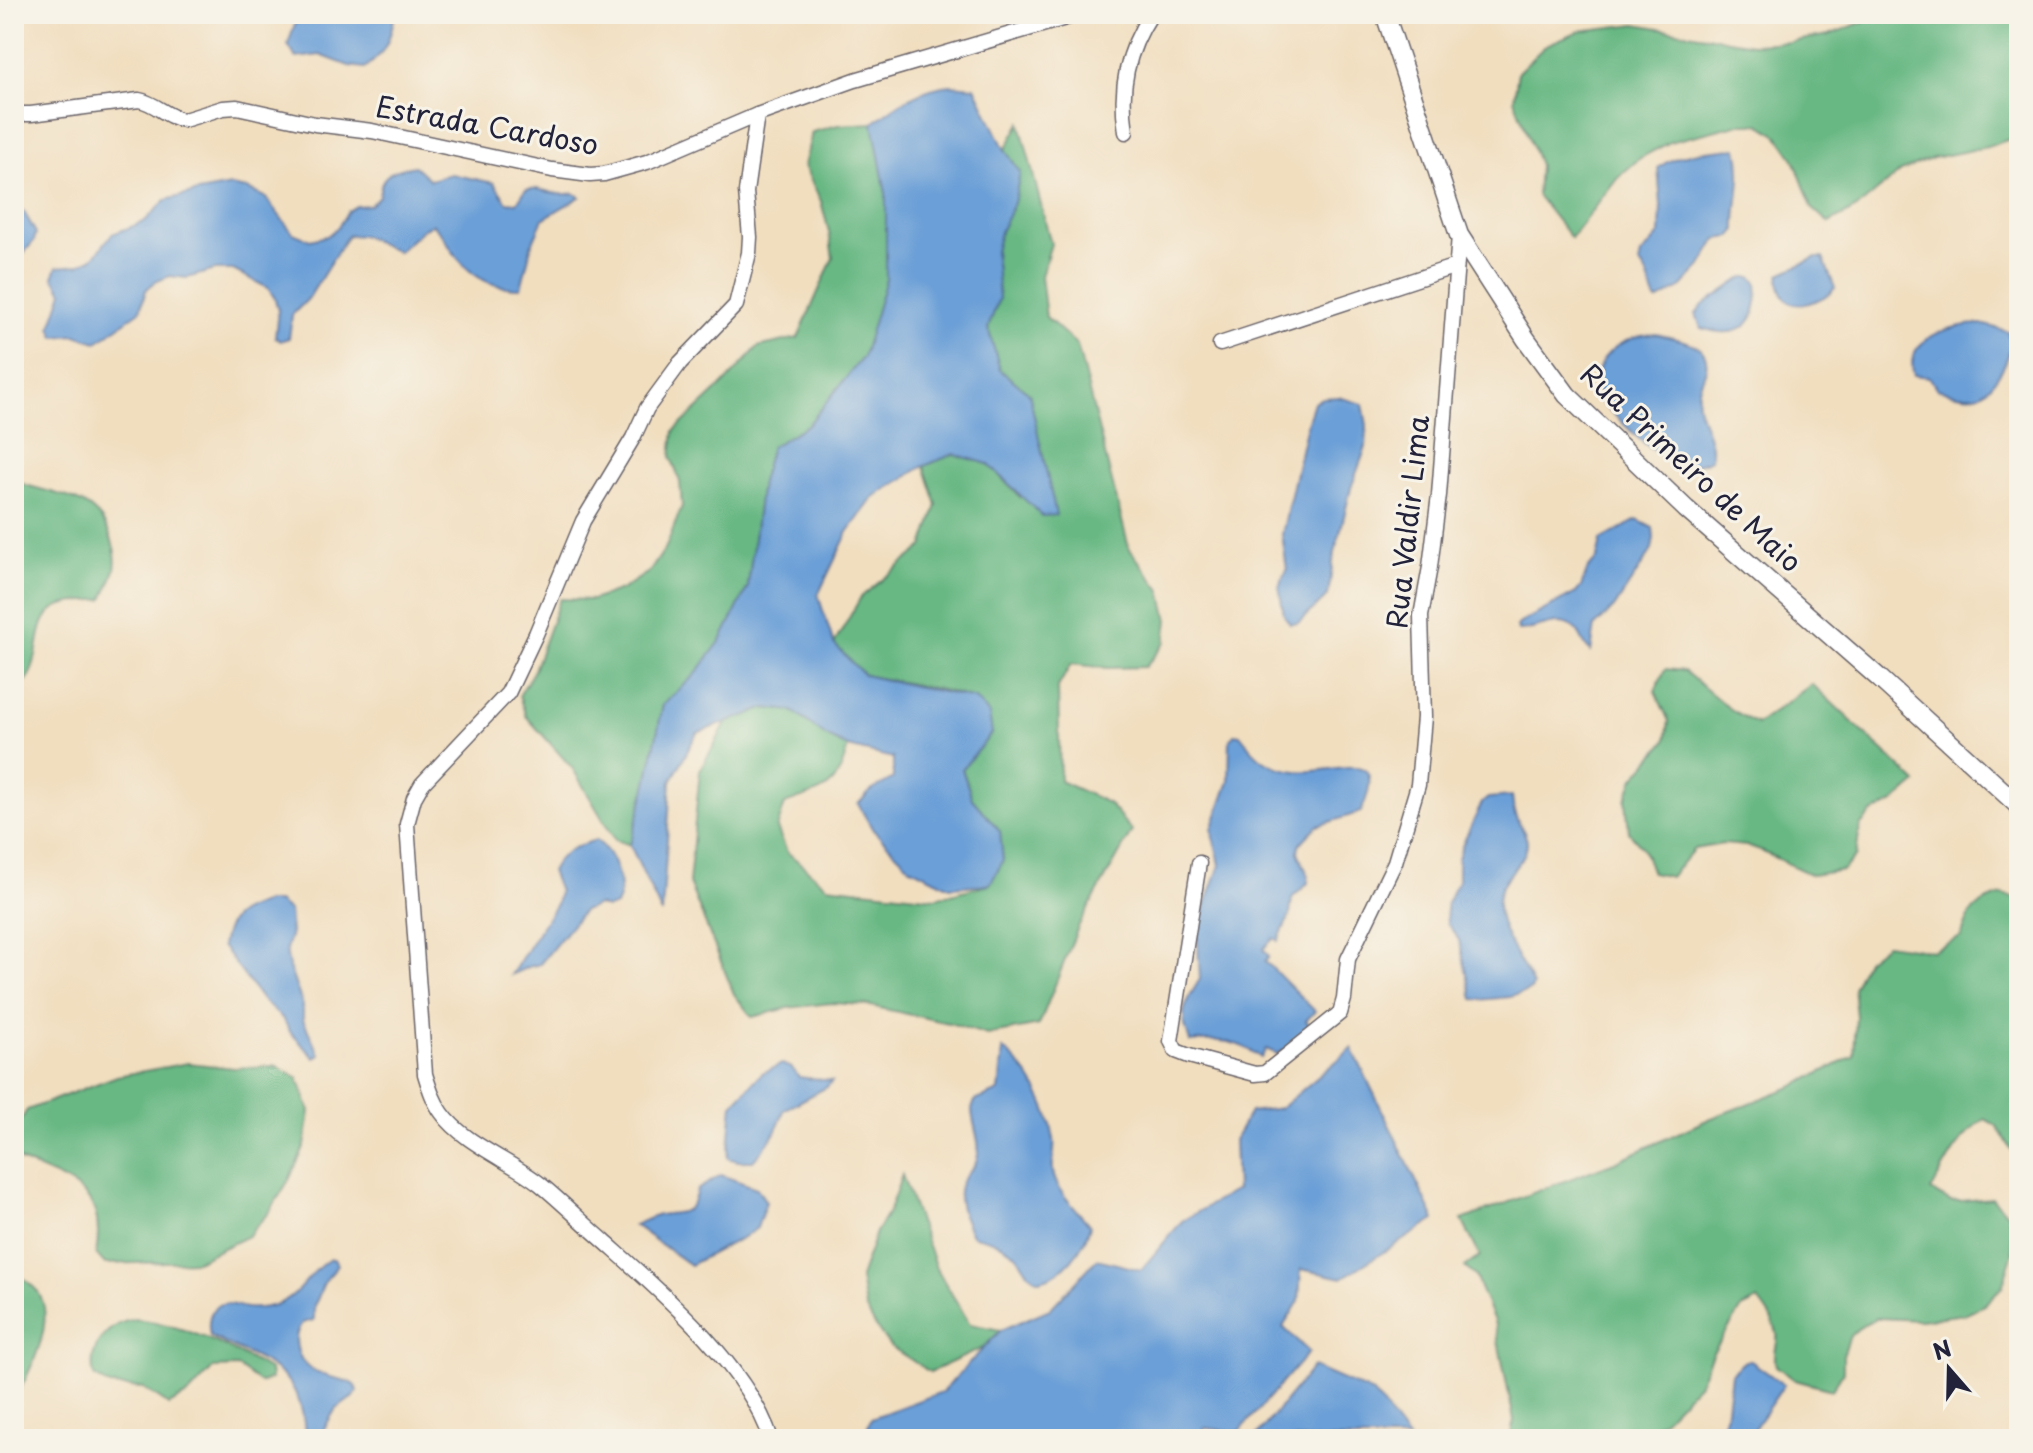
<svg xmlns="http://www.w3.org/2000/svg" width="2033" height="1453" viewBox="0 0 2033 1453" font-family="'Playpen Sans',sans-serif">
  <rect width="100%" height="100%" fill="#f7f3e8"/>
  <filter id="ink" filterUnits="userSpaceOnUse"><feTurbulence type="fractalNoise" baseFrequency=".0125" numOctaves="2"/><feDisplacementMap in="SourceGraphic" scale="16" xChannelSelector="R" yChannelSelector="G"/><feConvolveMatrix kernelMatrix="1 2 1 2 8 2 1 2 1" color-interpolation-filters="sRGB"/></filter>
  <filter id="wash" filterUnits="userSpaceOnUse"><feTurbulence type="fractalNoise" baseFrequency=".006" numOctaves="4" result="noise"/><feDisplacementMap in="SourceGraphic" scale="32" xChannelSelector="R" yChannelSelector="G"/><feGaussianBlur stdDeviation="1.8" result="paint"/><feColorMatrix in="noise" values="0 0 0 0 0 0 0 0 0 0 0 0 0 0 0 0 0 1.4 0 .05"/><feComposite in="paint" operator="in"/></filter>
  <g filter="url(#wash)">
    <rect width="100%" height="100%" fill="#f1debf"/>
    <g fill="#68b883" stroke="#456d5f" stroke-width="2">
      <polygon points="1884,14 2019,14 2019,136 1987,147 1933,158 1901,171 1857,208 1829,223 1812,208 1794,159 1778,136 1760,124 1740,124 1670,142 1640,158 1617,178 1571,238 1537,195 1539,165 1514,99 1518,72 1546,45 1579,31 1636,24 1752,44 1790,42 1829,35"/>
      <polygon points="873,123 886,193 886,280 863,357 809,424 771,447 761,482 748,587 722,639 695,675 663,705 646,788 630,845 615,840 573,769 526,716 519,696 534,670 560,599 592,600 621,590 650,571 666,547 682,506 680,482 671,457 674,431 725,383 758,347 798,338 833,258 829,232 821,201 804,166 812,132 838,125"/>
      <path d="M1020 123 1051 244 1041 276 1046 317 1077 345 1129 548 1161 590 1168 620 1165 643 1145 667 1108 668 1071 664 1058 687 1060 781 1108 803 1132 831 1079 925 1039 1025 987 1035 953 1024 866 1005 831 1003 788 1008 752 1017 734 994 689 883 700 770 727 722 766 708 793 711 826 736 848 747C836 793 827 788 785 804L777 828 787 852 827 886 935 898 990 884 1003 861 1000 831 972 799 962 768 992 733 975 699 942 690 864 675 834 644 861 597 923 547 937 505 924 466 954 454 988 464 1020 497 1037 431 1029 393 1000 370 988 328 999 298 995 251 1000 232 1014 203 1020 172 1005 150Z"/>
      <path d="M14 481C49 495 93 493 109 533 121 561 116 572 103 599 89 601 66 601 54 609 29 627 47 672 14 691Z"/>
      <polygon points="1665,669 1684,671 1731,710 1757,724 1812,684 1917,783 1893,803 1872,813 1860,826 1856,856 1843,870 1812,875 1763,852 1747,846 1723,844 1694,849 1670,877 1652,873 1642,847 1629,832 1626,800 1634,778 1666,741 1669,721 1655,691"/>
      <path d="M2002 895 2019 899V1161L1996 1125 1985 1119C1958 1137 1946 1163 1931 1191L1951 1202 1992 1198 2007 1213 2011 1228 2013 1252 2002 1287 1984 1305 1964 1314 1921 1320 1877 1318 1862 1325 1850 1336 1843 1355V1372L1832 1390 1795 1380 1776 1366C1772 1351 1779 1346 1777 1334 1775 1322 1766 1310 1758 1300L1742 1308 1712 1354 1699 1383 1666 1417 1640 1439H1510L1514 1420 1494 1321 1475 1276 1465 1267 1480 1256 1462 1220 1617 1161 1709 1119 1794 1086 1854 1056 1856 1016 1853 988 1866 960 1886 944 1933 951 1961 937C1970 909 1974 904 2002 895Z"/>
      <path d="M188 1063 234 1068 277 1066 298 1078 310 1111 305 1146 289 1180 270 1211 248 1236 196 1261 105 1264 96 1254C108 1186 67 1184 19 1160L14 1131 27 1110 117 1076Z"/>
      <polygon points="902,1175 936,1268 970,1324 1001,1330 983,1348 930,1372 890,1346 877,1329 865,1308 860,1278 876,1232 888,1213"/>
      <path d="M14 1271C22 1277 32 1284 38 1292 58 1321 28 1375 14 1401Z"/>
      <path d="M136 1319C185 1325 227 1346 270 1370L271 1379 260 1383 238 1367 213 1368 189 1394 169 1405 143 1388 110 1386 94 1376C87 1348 107 1323 136 1319Z"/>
    </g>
    <g fill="#6b9fd7" stroke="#466089" stroke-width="2">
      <path d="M298 14H395C390 39 387 52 365 68L349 66 320 55 296 58 288 45Z"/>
      <path d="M951 85 975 87 1005 150 1020 172 1014 203 1000 232 995 251 999 298 988 328 1000 370 1029 393 1056 515 1042 516 988 464 954 454 924 466 874 497 848 532 818 595 834 644 864 675 975 699 989 714 992 733 962 769 972 799 1000 831 1003 861 990 884 950 887 911 868 873 830 858 804 871 791 893 778V758L848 747 826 736 793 711 766 708 697 733 671 782 662 914 630 845 646 788 663 705 695 675 722 639 748 587 761 482 771 447 809 424 863 357 886 279V193L873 123C897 104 920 88 951 85Z"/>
      <path d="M1737 148C1745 179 1735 201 1736 231L1731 237 1717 239 1701 266 1682 287 1657 301C1649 289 1651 275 1639 264L1641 255 1660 234 1661 205 1658 168C1678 152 1711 150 1737 148Z"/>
      <path d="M415 166 430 180 451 174 494 183 507 202 517 203 525 190C543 185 551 198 574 193L580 197 543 219 532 244 521 288C489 288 469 276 451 249 445 239 442 232 432 224L422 230 398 252 364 236 348 235 308 299 292 315 289 338 280 341 275 337 278 310 274 297 268 288 233 270H215L187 278 170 276 155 282 146 290 140 311 97 342 75 335 55 337 51 327 63 292 53 277 57 267 79 265 93 258 112 234 144 222 166 200 198 192 231 186 247 189 265 197 293 233 310 240 327 236 338 227 348 211 356 206 370 205 379 196C381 172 393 170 415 166Z"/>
      <polygon points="14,209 24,212 36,233 34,241 14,264"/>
      <path d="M1815 258H1823L1835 288C1824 301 1792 314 1783 294 1780 286 1778 283 1780 274Z"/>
      <path d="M1744 277H1752L1757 282C1761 323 1743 341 1701 328L1696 314 1703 305Z"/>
      <path d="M1981 324 2008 331C2008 332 2010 342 2010 343 2011 359 1991 393 1976 395 1963 397 1949 392 1937 389L1929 377 1914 375C1902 338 1954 324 1981 324Z"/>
      <path d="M1656 334C1679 340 1717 342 1704 375 1700 385 1696 394 1698 405 1702 424 1714 441 1711 459 1670 481 1631 429 1603 404 1583 363 1617 336 1656 334Z"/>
      <polygon points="1338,397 1363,404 1367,425 1366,447 1351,488 1333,561 1328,596 1298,623 1290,624 1284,615 1279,586 1287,570 1282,534 1307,424 1314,402 1323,398"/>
      <path d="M1637 520 1653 528 1654 538 1652 550 1614 608 1595 626 1591 652C1583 646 1583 637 1576 630 1560 613 1536 632 1518 631L1517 626 1520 623 1576 593 1581 587 1588 568 1597 559 1601 540Z"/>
      <path d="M1234 734 1240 735C1257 757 1266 767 1296 771 1332 776 1392 741 1361 812L1317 826 1299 845 1298 852 1308 875V883L1292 898 1290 915 1278 941 1274 938 1263 949 1269 956 1265 961 1315 1011 1306 1021 1311 1026 1295 1045 1277 1054 1266 1049 1261 1058C1239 1040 1218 1039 1190 1042L1184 1022V1012L1188 999 1200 979 1197 929 1220 865 1212 829 1229 781 1230 739Z"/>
      <path d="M1512 796C1513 802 1513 809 1515 814 1518 825 1527 832 1527 843 1527 864 1497 877 1498 905 1500 936 1521 959 1533 986L1531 990 1510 997 1478 1000 1473 999 1459 940 1447 923 1446 905 1458 881V858L1464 841 1482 803 1488 798Z"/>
      <path d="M596 840C614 853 626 885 616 906L606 908 598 905 583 911 540 964 528 967 511 975 556 904 559 892 551 871C561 851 576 846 596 840Z"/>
      <path d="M266 902H278L289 911 291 933 286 949 289 967 303 1006V1020L320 1055 315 1058 290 1032 284 1020 262 1000 222 946C227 915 238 912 266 902Z"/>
      <polygon points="1352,1048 1435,1220 1342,1278 1301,1269 1299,1301 1283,1327 1309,1352 1239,1432 1205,1428 1197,1439 863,1439 871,1418 942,1392 1001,1330 1050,1309 1097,1259 1141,1270 1182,1221 1236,1190 1234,1140 1250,1112 1281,1108"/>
      <path d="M1003 1049C1030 1070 1049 1106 1054 1139 1056 1152 1050 1163 1054 1176 1060 1196 1078 1210 1090 1226 1084 1249 1064 1275 1040 1280 1025 1276 1025 1263 1014 1253 1001 1242 988 1240 972 1235 965 1221 952 1195 963 1180 968 1172 975 1169 977 1159 982 1142 972 1125 972 1109L975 1101 999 1091Z"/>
      <path d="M782 1064 792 1068 799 1077 832 1081 827 1087 784 1110C778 1132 768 1145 753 1161H738L728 1158 733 1104 762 1073Z"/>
      <path d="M721 1175 757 1188 766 1202 757 1228 749 1234 690 1265 634 1225C642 1222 650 1217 659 1215 681 1211 691 1217 697 1190Z"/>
      <path d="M330 1259H334L337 1265C334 1272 329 1275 325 1281 320 1289 320 1297 314 1305V1320L302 1323C296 1331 295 1338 297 1348 302 1374 328 1376 350 1382L355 1385 357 1391 353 1397 335 1410 318 1439H305C304 1367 264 1364 210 1336 208 1326 208 1313 217 1306 226 1300 237 1307 247 1308 257 1309 269 1307 278 1304 301 1295 309 1271 330 1259Z"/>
      <polygon points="1745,1361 1751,1361 1784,1385 1747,1439 1707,1439 1721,1430 1727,1409 1731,1373"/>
      <polygon points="1313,1367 1373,1393 1408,1439 1254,1439"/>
    </g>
  </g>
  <g filter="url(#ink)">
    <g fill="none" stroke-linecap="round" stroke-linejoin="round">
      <defs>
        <g id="street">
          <path d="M14 114H31L139 100C156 103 167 118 184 120L223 108 237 107 315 124 372 131 552 170 590 175 604 174 647 162 757 115 855 80 1079 14"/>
          <path d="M757 115 746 192 750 237 749 253 736 305 680 363 647 408 633 438 583 521 536 634 508 693 422 784 414 798 407 824 425 1074C429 1087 433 1101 442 1113 463 1143 511 1161 540 1184 562 1202 582 1222 604 1241 661 1292 747 1365 771 1439"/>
          <path d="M1126 132C1119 88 1127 51 1151 14"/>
          <polyline points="1220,344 1456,266"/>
          <polyline points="1199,863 1171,1041 1176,1051 1189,1056 1255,1074 1265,1073 1340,1013 1344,999 1348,959 1395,862 1418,785 1424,717 1421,616 1430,567 1439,495 1459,235"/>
        </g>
        <polyline id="secondary" points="1385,14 1459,235 1526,339 1567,395 1686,509 1878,677 2019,806"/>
      </defs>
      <use href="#street" stroke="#6a6469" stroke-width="17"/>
      <use href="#secondary" stroke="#6a6469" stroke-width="21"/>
      <use href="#street" stroke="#fff" stroke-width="14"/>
      <use href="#secondary" stroke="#fff" stroke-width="18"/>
    </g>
  </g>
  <g text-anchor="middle" stroke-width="6" stroke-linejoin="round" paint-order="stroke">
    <g font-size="28" fill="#22223b" stroke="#f7f3e8">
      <text transform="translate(487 126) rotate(10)" y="10">Estrada Cardoso</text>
      <text transform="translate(1691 468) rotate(43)" y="10">Rua Primeiro de Maio</text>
      <text transform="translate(1408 522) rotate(-84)" y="10">Rua Valdir Lima</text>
    </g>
  </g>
  <rect width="2033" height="1453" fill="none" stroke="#f7f3e8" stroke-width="48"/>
  <g transform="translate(1949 1369) rotate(340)" stroke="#f7f3e8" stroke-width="6" paint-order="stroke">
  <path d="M0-6L14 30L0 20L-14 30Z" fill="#22223b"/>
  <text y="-12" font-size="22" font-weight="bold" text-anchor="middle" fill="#22223b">N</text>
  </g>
</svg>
